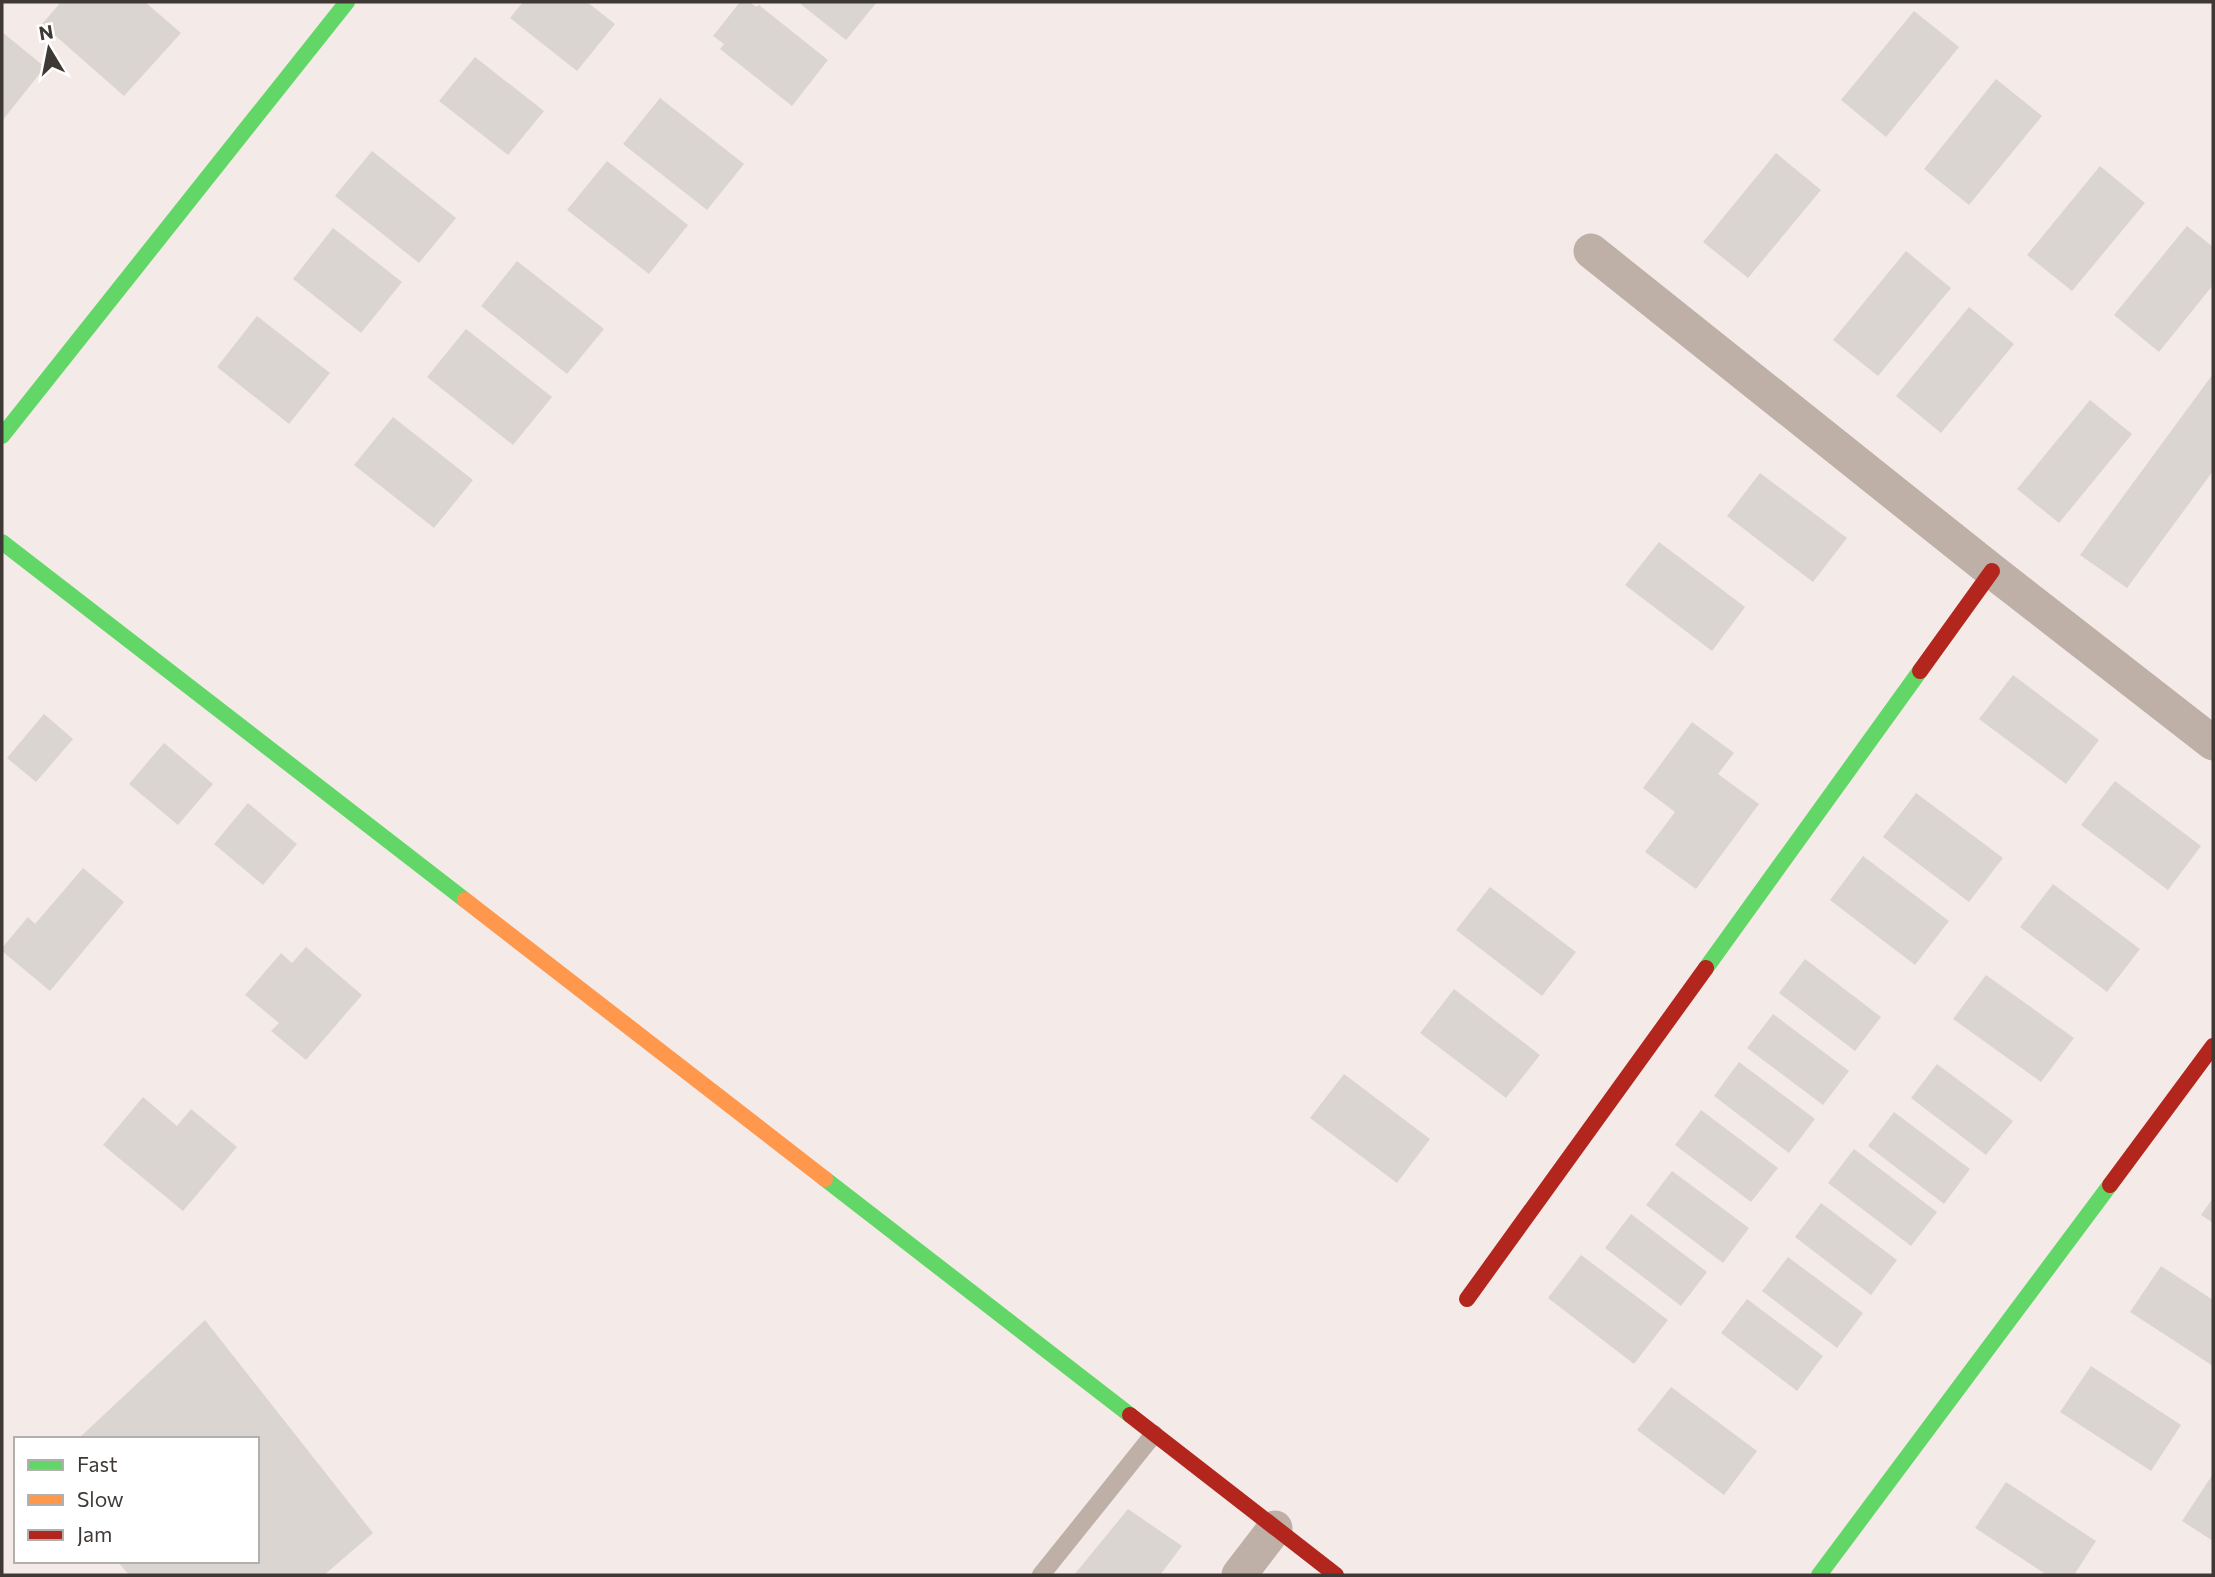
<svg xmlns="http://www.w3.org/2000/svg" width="2215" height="1577" viewBox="0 0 2215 1577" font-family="Commissioner,sans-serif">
  <rect width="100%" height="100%" fill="#f4ebe8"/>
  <g fill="#dbd5d2">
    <polygon points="61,2 145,2 181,33 124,96 42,24"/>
    <polygon points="523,2 587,2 615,24 577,71 510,18"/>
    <polygon points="740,2 750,2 756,7 759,5 828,60 792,106 720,49 724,44 713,36"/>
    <polygon points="798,2 877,2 846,40"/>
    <polygon points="1914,11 1959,47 1886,137 1841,100"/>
    <polygon points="2,32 45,67 2,121"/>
    <polygon points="475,57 544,111 508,155 439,101"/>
    <polygon points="1996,79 2042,116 1969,205 1924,169"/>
    <polygon points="660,98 744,164 707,210 623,144"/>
    <polygon points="372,151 456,218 419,263 335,196"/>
    <polygon points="1776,153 1821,190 1748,278 1703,242"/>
    <polygon points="607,161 688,225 649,274 567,210"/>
    <polygon points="2100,166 2145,203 2072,291 2027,255"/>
    <polygon points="2187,226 2213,247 2213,285 2159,352 2114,315"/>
    <polygon points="333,228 402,282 361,333 293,279"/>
    <polygon points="1906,251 1951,288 1878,376 1833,340"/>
    <polygon points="517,261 604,329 567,374 481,306"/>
    <polygon points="1969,307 2014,344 1941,433 1896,396"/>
    <polygon points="257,316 330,373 289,424 217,367"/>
    <polygon points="466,329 552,397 513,445 427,377"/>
    <polygon points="2213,374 2213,471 2127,588 2080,555"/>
    <polygon points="2090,400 2132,434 2059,523 2017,489"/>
    <polygon points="393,417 473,480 434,528 354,465"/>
    <polygon points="1760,473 1847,538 1813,582 1727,516"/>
    <polygon points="1659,542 1745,607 1712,651 1625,585"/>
    <polygon points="2013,675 2099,740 2066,784 1979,719"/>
    <polygon points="44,714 73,739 36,782 7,758"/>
    <polygon points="1692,722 1734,753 1718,774 1759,804 1696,889 1645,852 1675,812 1643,788"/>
    <polygon points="164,743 213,784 178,825 129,784"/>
    <polygon points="2115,781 2201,846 2168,890 2081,825"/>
    <polygon points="1916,793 2003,858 1969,902 1883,837"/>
    <polygon points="248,803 297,844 263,885 214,844"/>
    <polygon points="1863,856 1949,921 1915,965 1830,900"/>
    <polygon points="83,868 124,902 50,991 2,951 2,948 28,917 35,924"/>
    <polygon points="2053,884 2140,949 2107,992 2020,927"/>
    <polygon points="1490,887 1576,952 1542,996 1456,930"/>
    <polygon points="306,947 362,995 306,1060 271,1031 279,1023 245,995 281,953 292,963"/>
    <polygon points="1805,959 1881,1017 1855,1051 1779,993"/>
    <polygon points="1986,975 2074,1038 2041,1082 1953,1019"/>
    <polygon points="1454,989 1540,1055 1506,1098 1420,1033"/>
    <polygon points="1773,1014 1849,1071 1823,1105 1747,1048"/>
    <polygon points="1739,1062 1815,1119 1789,1153 1714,1096"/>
    <polygon points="1937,1064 2013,1121 1986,1155 1911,1098"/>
    <polygon points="1344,1074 1430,1139 1397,1183 1310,1118"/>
    <polygon points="143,1097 177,1126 191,1109 237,1147 183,1211 103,1145"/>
    <polygon points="1701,1110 1778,1168 1751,1202 1675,1145"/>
    <polygon points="1894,1112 1970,1169 1944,1204 1868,1146"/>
    <polygon points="1854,1149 1937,1212 1911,1246 1828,1183"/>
    <polygon points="1672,1171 1749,1228 1723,1263 1646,1205"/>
    <polygon points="2213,1198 2213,1223 2201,1215"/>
    <polygon points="1821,1203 1897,1260 1871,1295 1795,1237"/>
    <polygon points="1631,1214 1707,1272 1681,1306 1605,1248"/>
    <polygon points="1581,1255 1668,1320 1634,1364 1548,1298"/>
    <polygon points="1788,1257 1863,1313 1837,1348 1762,1291"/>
    <polygon points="2161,1266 2213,1300 2213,1366 2130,1312"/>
    <polygon points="1747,1299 1823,1356 1797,1391 1721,1333"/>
    <polygon points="205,1320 373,1533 324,1575 129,1575 117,1561 257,1561 257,1439 78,1439"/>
    <polygon points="2091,1366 2181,1425 2151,1471 2060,1412"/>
    <polygon points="1671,1387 1757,1451 1724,1495 1637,1430"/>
    <polygon points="2213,1474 2213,1541 2182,1521"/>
    <polygon points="2006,1482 2096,1541 2074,1575 2047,1575 1975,1528"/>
    <polygon points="1128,1509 1182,1546 1160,1575 1074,1575"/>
  </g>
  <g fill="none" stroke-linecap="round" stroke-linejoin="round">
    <polyline stroke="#beafa7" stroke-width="18" points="1041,1575 1154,1434"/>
    <g stroke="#beafa7" stroke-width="35">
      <polyline points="1591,251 1992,571 2213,743"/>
      <polyline points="1239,1575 1275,1528"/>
    </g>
    <g stroke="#63d668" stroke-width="16">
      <polyline points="2,436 347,2"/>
      <polyline points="2,542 465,900"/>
      <polyline points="1706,968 1920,671"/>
      <polyline points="825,1179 1130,1415"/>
      <polyline points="1819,1575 2110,1185"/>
    </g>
    <polyline stroke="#ff974d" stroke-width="16" points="465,900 825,1179"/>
    <g stroke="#b3261e" stroke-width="16">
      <polyline points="1920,671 1992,571"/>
      <polyline points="2110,1185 2213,1046"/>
      <polyline points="1467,1299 1706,968"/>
      <polyline points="1130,1415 1336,1575"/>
    </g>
  </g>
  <rect width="2215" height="1577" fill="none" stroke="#3f3936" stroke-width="7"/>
  <rect x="14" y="1437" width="245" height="126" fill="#ffffff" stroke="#b2b0af" stroke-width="2"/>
  <rect x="28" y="1460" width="35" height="10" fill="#63d668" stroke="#b2b0af" stroke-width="2"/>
  <text x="77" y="1472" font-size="21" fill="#3f3936">Fast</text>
  <rect x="28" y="1495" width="35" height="10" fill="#ff974d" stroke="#b2b0af" stroke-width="2"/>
  <text x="77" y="1507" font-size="21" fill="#3f3936">Slow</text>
  <rect x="28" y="1530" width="35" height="10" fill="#b3261e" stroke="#b2b0af" stroke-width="2"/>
  <text x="77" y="1542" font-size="21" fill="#3f3936">Jam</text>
  <g transform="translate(49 49) rotate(350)" stroke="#ffffff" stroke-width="5" paint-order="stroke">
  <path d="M0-5L12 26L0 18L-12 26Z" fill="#3f3936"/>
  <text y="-10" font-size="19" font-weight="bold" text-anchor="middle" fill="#3f3936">N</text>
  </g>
</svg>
